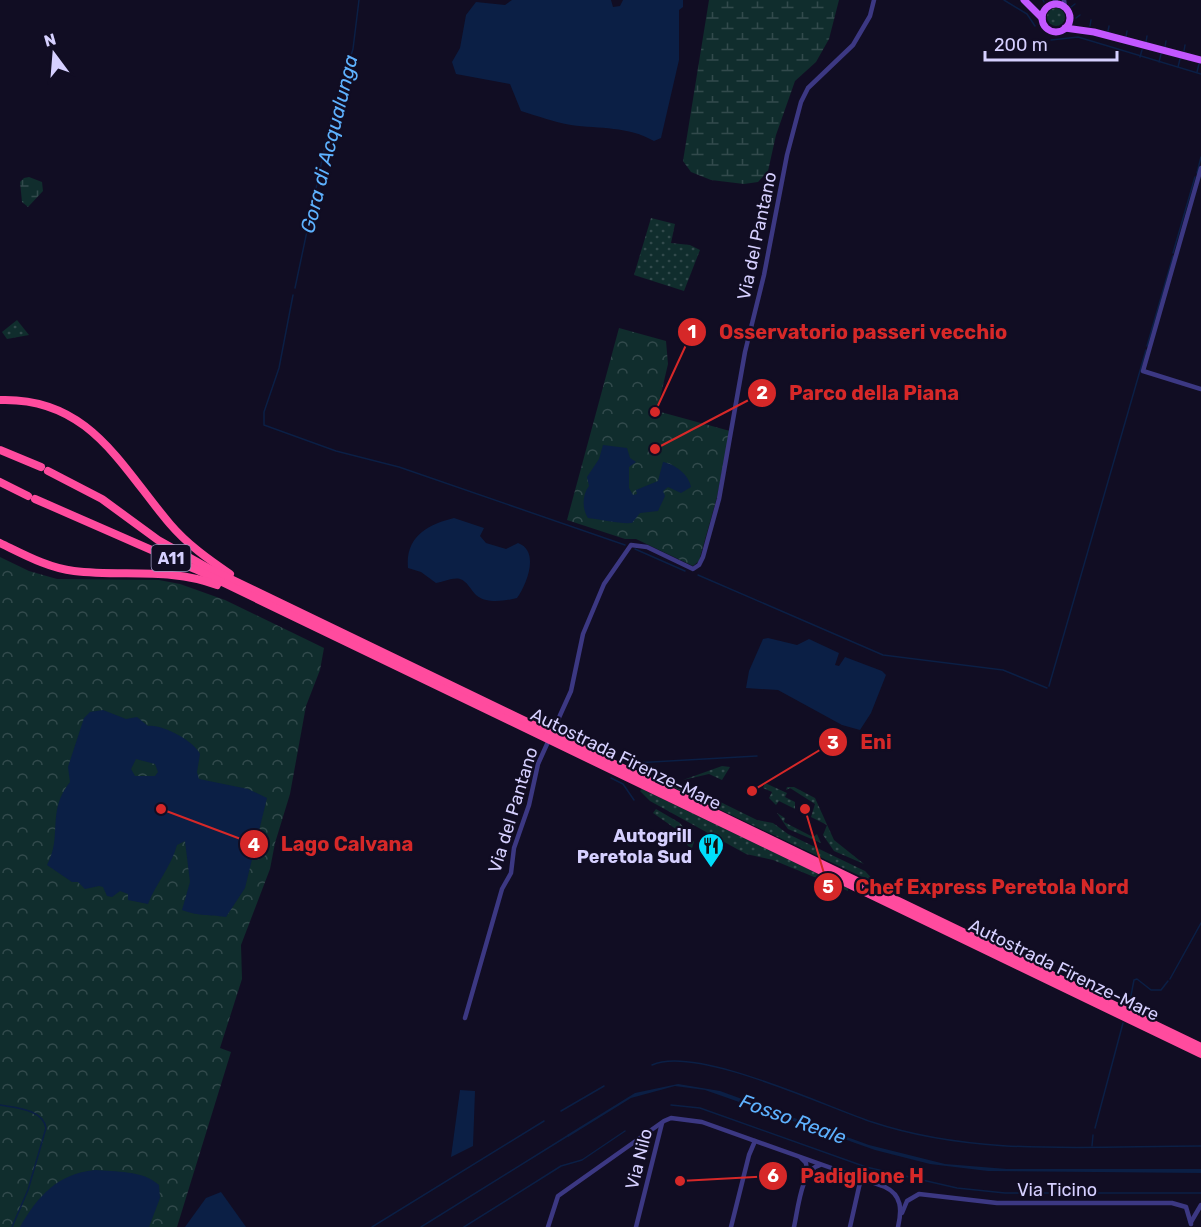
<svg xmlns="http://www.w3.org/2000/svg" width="1201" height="1227" viewBox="0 0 1201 1227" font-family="Rubik,sans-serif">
  <defs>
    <pattern id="grass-dots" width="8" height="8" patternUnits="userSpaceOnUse" patternTransform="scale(1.5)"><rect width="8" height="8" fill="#102d2d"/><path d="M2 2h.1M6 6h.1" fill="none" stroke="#324a4c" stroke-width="1.8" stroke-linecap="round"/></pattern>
    <pattern id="wetland-marsh" width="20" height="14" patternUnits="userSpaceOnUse" patternTransform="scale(1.5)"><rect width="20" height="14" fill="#102d2d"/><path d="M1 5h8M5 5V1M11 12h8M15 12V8" fill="none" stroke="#324a4c"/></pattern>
    <pattern id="park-crowns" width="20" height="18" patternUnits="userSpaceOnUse" patternTransform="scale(1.5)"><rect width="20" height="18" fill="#102d2d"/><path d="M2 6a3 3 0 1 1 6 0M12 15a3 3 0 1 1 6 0" fill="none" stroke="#324a4c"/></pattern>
  </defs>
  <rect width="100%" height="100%" fill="#110d23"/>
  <g fill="url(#grass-dots)">
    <circle cx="1056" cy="17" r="9"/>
    <polygon points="651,218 675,224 671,243 690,245 700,250 684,291 634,275"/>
    <polygon points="17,320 29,335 7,339 2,332"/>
    <polygon points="722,766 730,767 722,780 709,774 683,780"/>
    <polygon points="664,780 690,787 757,820 773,823 788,834 865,871 877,884 664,783"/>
    <polygon points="765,783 787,793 785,797 795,802 795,809 779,801 776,805 769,798 772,792 763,788"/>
    <polygon points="787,787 794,787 815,798 834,840 864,864 834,851 823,835 827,825 811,817 815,804 790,788 786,790"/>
    <polygon points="642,789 848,888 848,891 773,860 746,854 650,801 640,791"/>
    <polygon points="656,809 680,823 694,842 692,848 688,846 683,834 653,813"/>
    <polygon points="777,813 785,818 784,822 813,837 817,834 821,843 788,829"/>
  </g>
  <g fill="url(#wetland-marsh)">
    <polygon points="709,0 839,0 829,39 816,62 795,81 776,135 768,171 758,182 744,184 711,180 691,172 683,161"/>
    <polygon points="29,177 42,182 43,191 28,207 22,202 20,182 24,178"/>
  </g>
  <g fill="url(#park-crowns)">
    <polygon points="619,328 666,341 668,364 657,411 730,431 717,497 699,561 693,566 636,539 625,539 567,520"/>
    <polygon points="0,557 29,571 57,579 159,580 180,584 225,600 324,648 320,670 306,706 290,794 275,843 270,869 241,945 242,979 220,1048 231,1052 177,1227 0,1227"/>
  </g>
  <g fill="#0b1f45" fill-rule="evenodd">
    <path d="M512 0H611L613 7 620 6 623 0H683V7L679 10V60L661 138 654 141C628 126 600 129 571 125 553 122 538 116 521 111L510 84 456 74 452 62 460 48 466 15 476 2 505 5Z"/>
    <path d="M603 445 627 448 630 458 636 462 629 467V488L633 495 637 494 636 490 658 481 663 462C675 464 689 475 691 487L681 493 668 487 663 491 665 496 658 511 640 513 632 523C619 524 605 520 588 518 582 509 582 495 589 486L587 477 599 459Z"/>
    <path d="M454 518 484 528 480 536 486 543 506 549 518 543C540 551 527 584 517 598 505 601 486 604 476 595 471 590 467 581 460 579 453 577 443 582 436 583L421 572 408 568C405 536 429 524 454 518Z"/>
    <polygon points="768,638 797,645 809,639 839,653 835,665 839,666 845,657 882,671 886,675 871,713 860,730 842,725 778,690 746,688 749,671 763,639"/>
    <path d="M103 710 126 719 137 717 148 726C162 724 194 741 200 754L197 772 199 779 248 789 267 798 245 888 226 917C207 914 202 917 182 910L190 882 185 841 177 845C171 867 156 883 148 904L128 900V894L120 891 112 897 107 896 103 887 99 886 85 889 78 882H72L47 865C63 836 46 812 70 782L68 767 84 718 90 712ZM136 759 155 764 158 772 155 776H135L131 769Z"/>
    <polygon points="678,1084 720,1091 869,1145 945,1164 1007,1169 1201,1169 1201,1173 988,1171 930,1164 875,1150 705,1090 675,1086 631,1098 568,1137 567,1135 635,1093"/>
    <polygon points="460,1090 475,1091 473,1146 451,1157"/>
    <path d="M95 1170C115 1172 143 1170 159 1185L160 1198 149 1227H20C38 1196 57 1174 95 1170Z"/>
    <polygon points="221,1192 246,1227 185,1227 206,1198"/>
  </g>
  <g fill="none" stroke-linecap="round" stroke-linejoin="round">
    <g stroke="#0b1f45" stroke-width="1.5">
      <polyline points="1004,0 1027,14 1035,26"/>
      <polyline points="1043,0 1044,2"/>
      <polyline points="1071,7 1075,4"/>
      <polyline points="1076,18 1080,15"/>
      <polyline points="1090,26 1091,20"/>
      <polyline points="1108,31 1109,26"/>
      <polyline points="1126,37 1127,31"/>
      <polyline points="1051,40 1078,37 1201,74"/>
      <polyline points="1146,42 1147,36"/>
      <polyline points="1165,47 1166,41"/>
      <polyline points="1184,51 1185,45"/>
      <polyline points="1140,57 1142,50"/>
      <polyline points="1159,62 1161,54"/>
      <polyline points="1178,67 1180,59"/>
      <polyline points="1197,72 1199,64"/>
      <polyline points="1197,173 1201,157"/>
      <polyline points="1173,253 1195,177"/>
      <polyline points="295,288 329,127 353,49 359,0"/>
      <polyline points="293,295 279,368 264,412 264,425 336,451 399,467 625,545"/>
      <polyline points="1147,346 1173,256"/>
      <polyline points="635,549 685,571"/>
      <polyline points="698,575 883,655 1003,670 1047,688"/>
      <polyline points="1049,686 1146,350"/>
      <polyline points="620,758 634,763 757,756"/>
      <polyline points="611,778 623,784 634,800"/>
      <polyline points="1170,979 1201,923"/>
      <polyline points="1129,1006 1134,980 1137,979 1151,990 1161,990 1168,981"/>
      <path d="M652 1065C696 1045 824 1106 872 1122 977 1157 1092 1146 1201 1146"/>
      <path d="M0 1105C15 1108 43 1109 46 1128L28 1190 12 1227"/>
      <polyline points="671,1105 700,1108 866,1167 957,1188 1005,1193 1201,1193"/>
      <polyline points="561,1111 604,1086"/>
      <polyline points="1095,1128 1123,1023"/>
      <polyline points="1092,1146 1093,1135"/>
      <polyline points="372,1227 544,1121"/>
      <polyline points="421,1227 569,1135"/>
      <polyline points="464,1227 561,1166 582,1160 625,1131"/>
    </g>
    <g stroke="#3c3883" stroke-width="4.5">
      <polyline points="1064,0 1065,7"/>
      <polyline points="1053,4 1056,0"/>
      <polyline points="1201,168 1143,371 1201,389"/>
      <polyline points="465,1018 502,889 511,873 514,848 529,805 538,764 571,691 583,634 604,584 631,545 647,547 693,569 699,565 703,557 719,499 745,352 764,275 787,155 801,102 808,88 853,45 870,16 874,0"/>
      <polyline points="801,1158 806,1163 807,1174"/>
      <polyline points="902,1213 907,1201 919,1194 997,1203 1172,1203 1186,1207 1191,1224"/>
      <polyline points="1191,1222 1201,1205"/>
      <path d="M548 1227 558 1196 664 1121 671 1118 702 1122 885 1187C902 1195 902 1210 898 1227"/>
      <polyline points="636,1227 662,1123"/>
      <polyline points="731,1227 749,1155 755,1141"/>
      <path d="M794 1227C798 1210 801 1169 820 1165"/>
      <polyline points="850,1227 861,1178"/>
    </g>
    <g stroke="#c357ff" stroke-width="7">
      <polyline points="1024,0 1042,18"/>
      <circle cx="1056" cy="18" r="14"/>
      <polyline points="1065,28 1094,32 1201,60"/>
    </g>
    <g stroke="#ff4b9e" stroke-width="8">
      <path d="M0 400C89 397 120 465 170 524 187 544 208 559 230 574"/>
      <polyline points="0,450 41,467"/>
      <polyline points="48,471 102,499 158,540 208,568 1201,1047"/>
      <polyline points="0,482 28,496"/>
      <polyline points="35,499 195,569 1201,1054"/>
      <path d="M0 543C23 554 48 568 74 571 122 577 170 567 217 585"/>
    </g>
  </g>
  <defs>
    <symbol id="restaurant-pin" viewBox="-11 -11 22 30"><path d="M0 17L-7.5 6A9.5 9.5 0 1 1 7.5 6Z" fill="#00defb" stroke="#110d23"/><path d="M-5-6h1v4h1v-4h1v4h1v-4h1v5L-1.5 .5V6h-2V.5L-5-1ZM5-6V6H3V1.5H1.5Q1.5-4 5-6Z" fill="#111"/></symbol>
  </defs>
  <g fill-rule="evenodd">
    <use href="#restaurant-pin" x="696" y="831" width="30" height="40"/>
  </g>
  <g text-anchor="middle" stroke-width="4.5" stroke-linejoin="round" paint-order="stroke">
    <rect fill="#110d23" stroke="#9b96bd" stroke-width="1.5" x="151.5" y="545" width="39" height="26" rx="4.5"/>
    <g font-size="16" font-weight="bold" fill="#d6d0ff">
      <text x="171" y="564">A11</text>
    </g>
    <g font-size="18" fill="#d6d0ff" stroke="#110d23">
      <text transform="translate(757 236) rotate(-78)" y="6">Via del Pantano</text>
      <text transform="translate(626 759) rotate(26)" y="6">Autostrada Firenze-Mare</text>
      <text transform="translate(513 810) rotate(-73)" y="6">Via del Pantano</text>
      <text transform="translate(1064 970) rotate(26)" y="6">Autostrada Firenze-Mare</text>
      <text transform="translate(639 1159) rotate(-76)" y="6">Via Nilo</text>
      <text x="1057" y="1196">Via Ticino</text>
    </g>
    <g font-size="18" font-weight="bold" fill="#d6d0ff" stroke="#110d23" text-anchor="end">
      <text x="692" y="842">Autogrill<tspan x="692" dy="21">Peretola Sud</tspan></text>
    </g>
    <g font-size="20" font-style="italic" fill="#5eb2ff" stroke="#110d23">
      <text transform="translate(329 144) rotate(-76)" y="7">Gora di Acqualunga</text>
      <text transform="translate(793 1119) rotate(20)" y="7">Fosso Reale</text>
    </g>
  </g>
  <path fill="none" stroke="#d62828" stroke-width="2" d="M655 412L692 332M655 449L762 393M752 791L833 742M161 809L254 844M805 809L828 887M680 1181L773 1176"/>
  <g fill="#d62828" stroke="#110d23" stroke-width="2">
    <circle cx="655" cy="412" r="6"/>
    <circle cx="655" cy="449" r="6"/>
    <circle cx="752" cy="791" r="6"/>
    <circle cx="161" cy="809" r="6"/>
    <circle cx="805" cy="809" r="6"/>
    <circle cx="680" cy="1181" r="6"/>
    <circle cx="692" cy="332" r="15"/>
    <circle cx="762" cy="393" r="15"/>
    <circle cx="833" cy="742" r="15"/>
    <circle cx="254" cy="844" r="15"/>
    <circle cx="828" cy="887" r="15"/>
    <circle cx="773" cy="1176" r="15"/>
  </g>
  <g font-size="18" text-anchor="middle" font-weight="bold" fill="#fff">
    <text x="692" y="338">1</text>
    <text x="762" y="399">2</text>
    <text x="833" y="749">3</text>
    <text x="254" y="851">4</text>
    <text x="828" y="893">5</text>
    <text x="773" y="1182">6</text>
  </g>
  <g font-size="20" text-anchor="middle" font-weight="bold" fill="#d62828" stroke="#110d23" stroke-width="4.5" stroke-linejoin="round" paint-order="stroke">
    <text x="863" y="339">Osservatorio passeri vecchio</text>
    <text x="874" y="400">Parco della Piana</text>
    <text x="876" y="749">Eni</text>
    <text x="347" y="851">Lago Calvana</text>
    <text x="992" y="894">Chef Express Peretola Nord</text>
    <text x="862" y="1183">Padiglione H</text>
  </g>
  <g transform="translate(54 54) rotate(344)" stroke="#110d23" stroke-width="4.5" paint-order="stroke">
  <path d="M0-4.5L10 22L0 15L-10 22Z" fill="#d6d0ff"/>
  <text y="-9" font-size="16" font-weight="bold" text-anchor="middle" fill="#d6d0ff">N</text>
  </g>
  <path d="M985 51v9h132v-9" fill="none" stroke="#d6d0ff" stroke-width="3"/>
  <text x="994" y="51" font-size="18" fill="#d6d0ff" stroke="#110d23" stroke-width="4.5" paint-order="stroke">200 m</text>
</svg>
